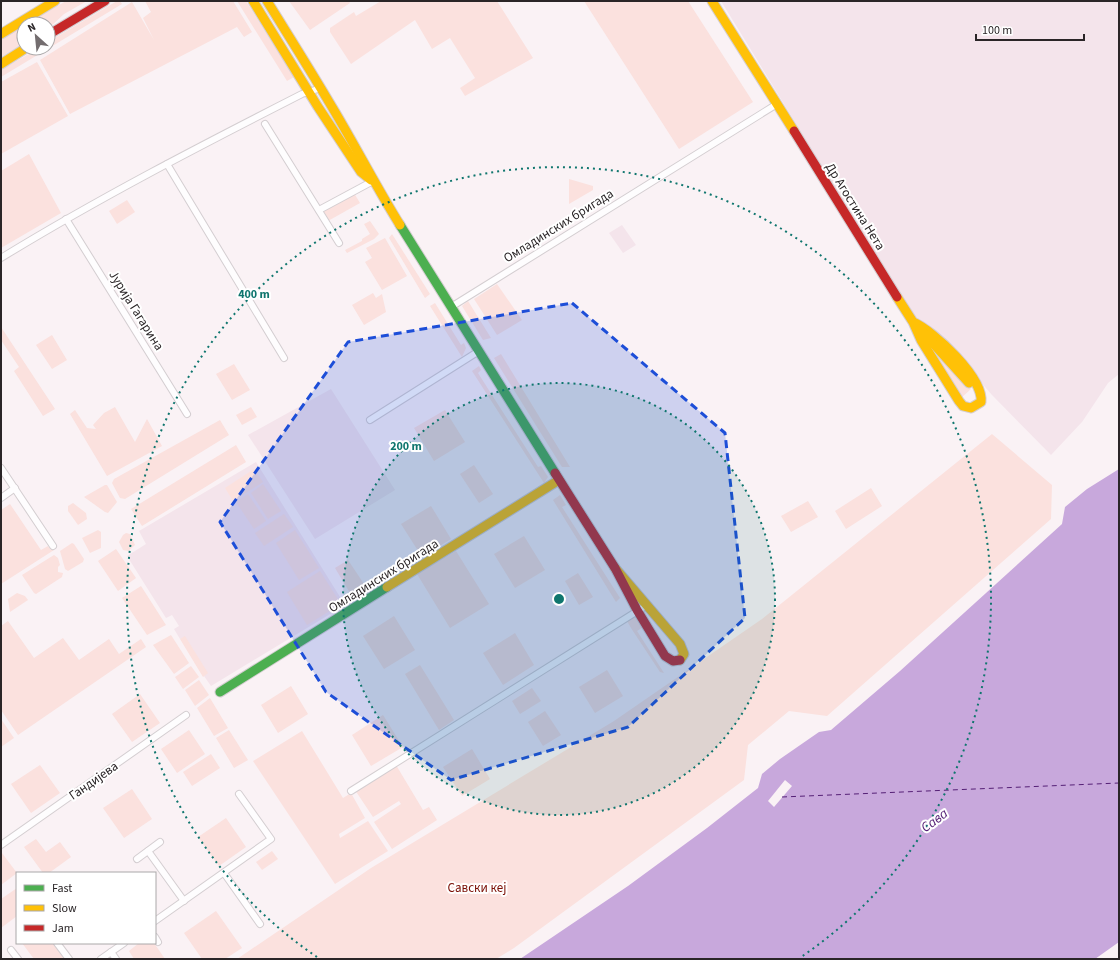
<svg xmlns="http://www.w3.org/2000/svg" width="1120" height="960" viewBox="0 0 1120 960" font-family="'Source Sans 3',sans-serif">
  <rect width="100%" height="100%" fill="#faf2f5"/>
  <g fill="#f4e4eb">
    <polygon points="721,1 1119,1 1119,374 1108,383 1082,422 1051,455 992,395 961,359 922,325 908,307"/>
    <polygon points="622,225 636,245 623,253 609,233"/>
    <polygon points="331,389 395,490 315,539 248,435"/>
    <polygon points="256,462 345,605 211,686 204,676 207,673 185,637 180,639 174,629 179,626 172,615 166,618 127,556 146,544 139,531"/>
  </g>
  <g fill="#fbe1de">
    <polygon points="66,1 87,1 64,14 48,29 48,24 27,24"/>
    <polygon points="117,1 120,1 122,4 1,77 1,70 39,48 48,48 48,42"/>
    <polygon points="145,1 233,1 252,32 244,37 237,27 70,114 40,60 132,2 154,40 143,18 151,12"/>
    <polygon points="237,1 246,1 294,77 287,81"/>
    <polygon points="289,1 349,1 350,3 310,30"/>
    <polygon points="381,1 497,1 533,58 465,96 460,88 475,78 450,38 432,49 415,20 351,64 330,32 330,28 354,12 356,16"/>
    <polygon points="584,1 688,1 753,102 679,149"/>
    <polygon points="24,26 24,43 1,57 1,39"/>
    <polygon points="37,62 68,116 1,154 1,82"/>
    <polygon points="29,154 61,213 1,248 1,171"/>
    <polygon points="569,179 593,186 593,190 569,204"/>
    <polygon points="354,193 360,203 328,221 322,211"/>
    <polygon points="127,200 135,212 117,224 109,211"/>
    <polygon points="370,221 379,234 374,239 347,253 345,250 362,241 362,239 370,234 364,224"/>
    <polygon points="392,234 430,294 425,298 389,238"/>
    <polygon points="385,238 407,276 382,290 365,262 372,258 366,248"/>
    <polygon points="497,284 522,320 497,335 474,299"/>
    <polygon points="373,293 376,298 382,294 386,312 364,325 352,305"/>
    <polygon points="468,301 491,338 483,340 462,306"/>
    <polygon points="435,303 461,345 464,343 466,348 462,357 430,306"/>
    <polygon points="1,327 55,409 43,416 14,371 19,367 1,340"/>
    <polygon points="52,335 67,360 52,369 36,345"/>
    <polygon points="921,335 971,389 961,398"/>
    <polygon points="501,354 570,467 562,467 494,358"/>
    <polygon points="234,364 250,390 232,400 216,374"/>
    <polygon points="479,366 481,370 478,373 538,467 541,466 548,477 544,483 472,371"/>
    <polygon points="115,407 135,442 147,419 162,446 107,476 70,414 75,410 87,428 96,429 93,425 104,413"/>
    <polygon points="251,407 257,417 242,425 236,415"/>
    <polygon points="445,410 465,442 434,461 414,428"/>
    <polygon points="220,420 229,435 125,499 120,498 112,483 114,479"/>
    <polygon points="992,434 1052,485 1051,519 827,716 789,711 748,745 744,780 514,948 496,959 237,959 371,868 614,721 762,619"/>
    <polygon points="236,445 246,462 142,526 131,509"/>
    <polygon points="474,465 493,494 479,503 460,474"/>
    <polygon points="254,469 263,482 233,501 225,488"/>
    <polygon points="263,484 281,511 268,519 251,493"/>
    <polygon points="105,485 107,485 117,502 108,513 105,512 84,497"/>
    <polygon points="871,488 882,506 846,529 835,511"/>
    <polygon points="248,494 266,521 254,529 236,502"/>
    <polygon points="560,495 566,505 562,507 620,598 616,602 553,500"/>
    <polygon points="808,501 818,517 791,532 781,516"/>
    <polygon points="73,503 86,513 87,519 78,525 68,511 68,506"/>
    <polygon points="10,504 41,550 48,546 51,550 54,550 1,584 1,510"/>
    <polygon points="431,506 451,539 422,557 401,524"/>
    <polygon points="284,514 293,527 264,546 255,533"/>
    <polygon points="98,530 101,532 101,548 90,553 82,538"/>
    <polygon points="295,530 319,568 299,580 276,543"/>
    <polygon points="126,533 130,534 135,545 128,551 123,550 119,542 123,535"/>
    <polygon points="524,536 545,570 515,588 494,554"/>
    <polygon points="72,543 74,544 84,559 83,562 68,571 65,569 60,551"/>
    <polygon points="116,549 136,578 118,591 98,561"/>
    <polygon points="456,551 489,604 450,628 417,574"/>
    <polygon points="54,555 58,558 60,565 58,567 58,572 63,573 62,577 36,594 34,593 22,575"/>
    <polygon points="348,560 364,584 350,593 335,568"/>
    <polygon points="320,571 341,604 307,625 287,592"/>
    <polygon points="578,573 593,597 579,605 565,581"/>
    <polygon points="141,586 166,625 147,635 122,598"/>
    <polygon points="17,593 25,596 28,600 10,612 8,599"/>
    <polygon points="394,616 415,650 384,669 363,636"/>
    <polygon points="633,617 637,619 643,627 637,631 664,673 660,672 631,628 627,621"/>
    <polygon points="8,621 34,658 63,638 79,660 109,639 119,654 141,639 146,647 18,735 1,710 1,626"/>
    <polygon points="515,633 534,665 503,685 483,653"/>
    <polygon points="171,635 189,663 174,674 153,645"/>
    <polygon points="185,636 208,673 203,677 180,639"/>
    <polygon points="420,665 454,720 439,730 405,674"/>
    <polygon points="191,666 199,677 183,689 175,677"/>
    <polygon points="607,670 623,696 595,713 579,687"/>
    <polygon points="199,680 209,695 195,706 185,690"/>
    <polygon points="291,686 308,714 278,733 261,705"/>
    <polygon points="532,688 541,701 520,714 512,701"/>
    <polygon points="140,694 160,723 132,742 112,714"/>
    <polygon points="210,698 228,728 214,736 197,708"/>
    <polygon points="545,711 561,735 543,746 528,722"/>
    <polygon points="383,715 403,747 371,766 352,735"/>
    <polygon points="1,719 14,738 1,747"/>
    <polygon points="189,730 205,754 177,773 161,749"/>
    <polygon points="229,730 248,760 234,768 216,738"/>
    <polygon points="302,731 343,798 351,793 365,818 339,834 340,838 368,821 388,851 335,884 253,761"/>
    <polygon points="472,749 490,779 462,796 443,767"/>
    <polygon points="211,754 220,768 192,786 183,772"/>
    <polygon points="40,765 60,793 31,813 11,784"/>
    <polygon points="396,765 423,810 429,807 437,820 392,849 374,822 401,804 399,801 373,817 355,790"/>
    <polygon points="132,789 152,819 124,838 103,808"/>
    <polygon points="226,818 246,847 219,866 198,837"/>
    <polygon points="36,839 46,852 60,842 71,857 49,873 43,873 24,847"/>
    <polygon points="272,851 278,859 262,870 256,862"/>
    <polygon points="2,853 17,873 1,885 1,854"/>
    <polygon points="17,888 17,916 1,928 1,899"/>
    <polygon points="216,911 242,948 225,959 202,959 184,933"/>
    <polygon points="22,943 53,943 64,959 34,959"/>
    <polygon points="139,943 154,943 165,959 134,959 129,951"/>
  </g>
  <polygon fill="#c8a8dc" points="1119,469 1119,942 1095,959 520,959 628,886 707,828 758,788 762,774 780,759 819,732 831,730 900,671 1062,524 1065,507 1087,489"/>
  <polygon fill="#faf2f5" points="785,780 792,786 774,807 768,801"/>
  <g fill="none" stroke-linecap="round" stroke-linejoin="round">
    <polyline stroke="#552076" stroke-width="1" stroke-dasharray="5 4" stroke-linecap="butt" points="782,797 1119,783"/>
    <defs>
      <g id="street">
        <polyline points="265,124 339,243"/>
        <polyline points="167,164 284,358"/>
        <polyline points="319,210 373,181"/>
        <polyline points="66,219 187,414"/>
        <path d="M1 258C99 198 200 146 302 94L321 88"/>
        <polyline points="451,307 777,104"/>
        <polyline points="370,420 479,351"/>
        <polyline points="1,468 53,546"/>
        <polyline points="1,498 15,488"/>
        <polyline points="351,791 647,605"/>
        <polyline points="1,845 186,715"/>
        <polyline points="148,851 184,901"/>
        <polyline points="137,859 160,842"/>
        <polyline points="224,873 260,924"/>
        <polyline points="155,921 271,839 239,794"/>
        <polyline points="155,937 158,942"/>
        <polyline points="57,943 69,959"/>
        <polyline points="11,950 18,959"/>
        <polyline points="111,952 116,959"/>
        <polyline points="101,959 124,943"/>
      </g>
      <g id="fast">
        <polyline points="400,225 555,473"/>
        <polyline points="220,692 387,587"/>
      </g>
      <g id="slow">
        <polyline points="253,1 318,107 361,172 371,180"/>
        <path d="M267 1C288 35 309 68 329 102 354 143 375 185 400 225"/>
        <polyline points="712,1 794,131"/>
        <polyline points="1,34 55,1"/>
        <polyline points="1,64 26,48"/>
        <path d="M897 297 913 322 921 340 959 401 963 406 971 408 981 402C984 378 934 331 913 322"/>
        <polyline points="920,329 969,383"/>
        <polyline points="615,568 680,644 684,654 680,660"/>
        <polyline points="387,587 559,480"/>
      </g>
      <g id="jam">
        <polyline points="48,35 105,1"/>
        <polyline points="794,131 897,297"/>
        <polyline points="555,473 615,568 637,610 665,656 673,661 680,660"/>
      </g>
    </defs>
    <use href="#street" stroke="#d4ced1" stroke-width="8"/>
    <use href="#fast" stroke="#d4ced1" stroke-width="11"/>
    <use href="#slow" stroke="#d4ced1" stroke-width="11"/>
    <use href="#jam" stroke="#d4ced1" stroke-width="11"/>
    <use href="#street" stroke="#fefdfe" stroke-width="6"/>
    <use href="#fast" stroke="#4caf50" stroke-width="9"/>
    <use href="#slow" stroke="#ffc107" stroke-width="9"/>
    <use href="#jam" stroke="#c62828" stroke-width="9"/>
  </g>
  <path fill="#1d4ed8" fill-opacity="0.2" stroke="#1d4ed8" stroke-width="3" stroke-dasharray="8 5" stroke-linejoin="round" d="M572 303 725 433 745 618 628 727 451 780 326 692 220 522 348 342Z"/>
  <circle cx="559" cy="599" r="216" fill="#0f766e" fill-opacity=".12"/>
  <g fill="none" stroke="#0f766e" stroke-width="2" stroke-dasharray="2 4">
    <circle cx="559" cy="599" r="216"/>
    <path d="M317 957A432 432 0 1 1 801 957"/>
  </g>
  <g text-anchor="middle" stroke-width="4" stroke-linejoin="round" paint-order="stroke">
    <g font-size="13" fill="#2a2527" stroke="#fff">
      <text transform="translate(856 206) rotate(58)" y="5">Др Агостина Нета</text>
      <text transform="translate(558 225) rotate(-32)" y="5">Омладинских бригада</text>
      <text transform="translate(137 310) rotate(58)" y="5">Јурија Гагарина</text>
      <text transform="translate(383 575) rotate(-32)" y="5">Омладинских бригада</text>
      <text transform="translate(93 780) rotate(-35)" y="5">Гандијева</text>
    </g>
    <g font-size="13" fill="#7a0e04" stroke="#fff">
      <text x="477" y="892">Савски кеј</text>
    </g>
    <g font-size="14" font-style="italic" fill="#552076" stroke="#fff">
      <text transform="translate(934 820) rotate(-37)" y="5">Сава</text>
    </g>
  </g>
  <circle cx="559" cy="599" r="6" fill="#0f766e" stroke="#fff" stroke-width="2"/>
  <g font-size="12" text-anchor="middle" font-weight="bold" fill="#0f766e" stroke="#fff" stroke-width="4" stroke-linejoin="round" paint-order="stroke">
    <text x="254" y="298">400 m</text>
    <text x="406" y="450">200 m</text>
  </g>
  <rect width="1120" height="960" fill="none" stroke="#2a2527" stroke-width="4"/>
  <rect x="16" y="872" width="140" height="72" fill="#ffffff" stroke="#aaa8a9"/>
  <rect x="24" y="885" width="20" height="6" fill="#4caf50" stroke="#aaa8a9"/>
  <text x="52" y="892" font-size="12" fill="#2a2527">Fast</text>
  <rect x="24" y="905" width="20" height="6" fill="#ffc107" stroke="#aaa8a9"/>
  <text x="52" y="912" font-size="12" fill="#2a2527">Slow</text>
  <rect x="24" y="925" width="20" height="6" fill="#c62828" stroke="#aaa8a9"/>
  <text x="52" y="932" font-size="12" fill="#2a2527">Jam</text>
  <g transform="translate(36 36) rotate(333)"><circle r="19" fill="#ffffff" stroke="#aaa8a9"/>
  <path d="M0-3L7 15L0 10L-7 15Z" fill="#736d6f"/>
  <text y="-6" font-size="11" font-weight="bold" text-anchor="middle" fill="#2a2527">N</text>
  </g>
  <path d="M976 34v6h108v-6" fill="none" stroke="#2a2527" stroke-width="2"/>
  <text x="982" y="34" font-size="12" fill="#2a2527" stroke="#ffffff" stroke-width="3" paint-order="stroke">100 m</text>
</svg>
